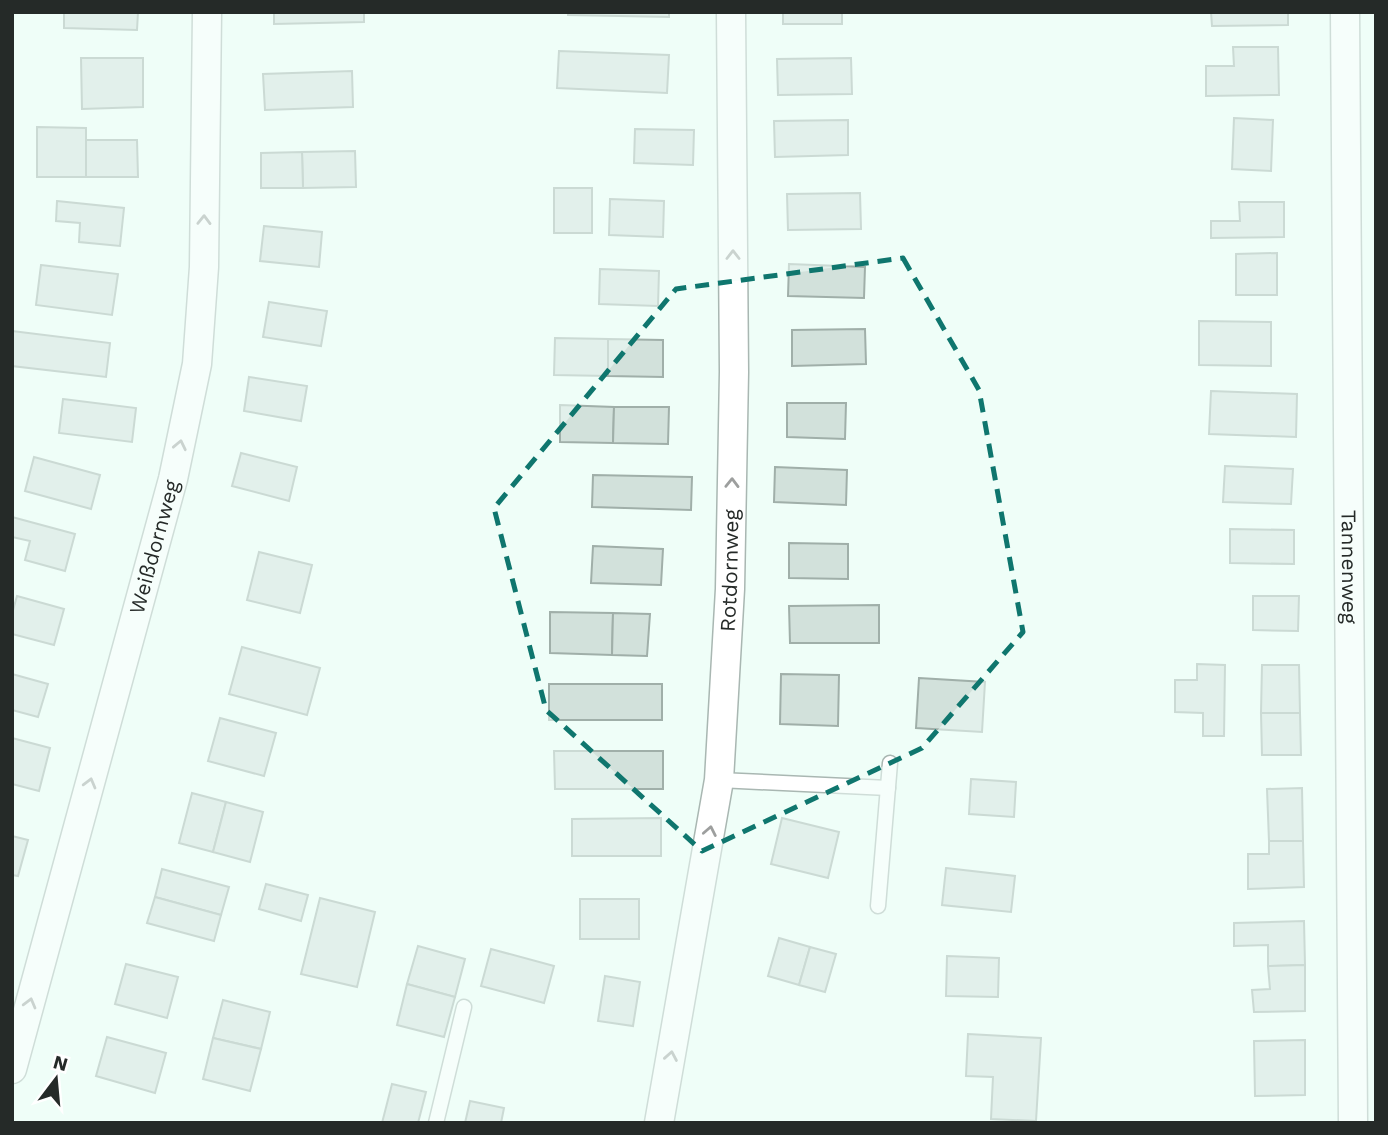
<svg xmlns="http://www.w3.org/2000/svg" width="1388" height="1135" viewBox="0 0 1388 1135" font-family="'Work Sans',sans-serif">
  <rect width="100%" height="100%" fill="#effef8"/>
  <g fill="#d2e1db" stroke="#a0afa9" stroke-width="2">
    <polygon points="64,12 138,12 137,30 64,28"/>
    <polygon points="274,12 364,12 364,22 274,24"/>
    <polygon points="568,12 669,12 669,17 568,15"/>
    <rect x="783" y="12" width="59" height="12"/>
    <polygon points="1211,12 1288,12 1288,25 1212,26"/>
    <polygon points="1233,47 1278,47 1279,95 1206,96 1206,66 1234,66"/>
    <polygon points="559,51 669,55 667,93 557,88"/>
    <polygon points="81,58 143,58 143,107 82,109"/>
    <polygon points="851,58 852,94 778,95 777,59"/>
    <polygon points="352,71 353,107 265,110 263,74"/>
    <polygon points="1234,118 1273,120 1271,171 1232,169"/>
    <polygon points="848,120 848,155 775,157 774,121"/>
    <polygon points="37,127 86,128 86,177 37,177"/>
    <polygon points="635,129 694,130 693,165 634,163"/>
    <polygon points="86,140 137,140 138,177 86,177"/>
    <polygon points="355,151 356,187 303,188 302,152"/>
    <polygon points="302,152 303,188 261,188 261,153"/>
    <rect x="554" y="188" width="38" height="45"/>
    <polygon points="860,193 861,229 788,230 787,194"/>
    <polygon points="610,199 664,201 663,237 609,235"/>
    <polygon points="57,201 124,208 120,246 79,242 80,223 56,221"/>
    <polygon points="1239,202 1284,202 1284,237 1211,238 1211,221 1240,221"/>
    <polygon points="264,226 322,232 319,267 260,261"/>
    <polygon points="1277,253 1277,295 1236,295 1236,254"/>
    <polygon points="789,264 865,267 864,298 788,296"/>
    <polygon points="41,265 118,274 112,315 36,305"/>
    <polygon points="600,269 659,271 658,306 599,304"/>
    <polygon points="269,302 327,311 321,346 263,337"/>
    <polygon points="1199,321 1271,322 1271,366 1199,365"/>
    <polygon points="865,329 866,364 792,366 792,330"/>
    <polygon points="12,331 110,343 106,377 12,366"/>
    <polygon points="555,338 608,339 608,376 554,375"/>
    <polygon points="608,339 663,340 663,377 608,376"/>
    <polygon points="249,377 307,386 301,421 244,411"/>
    <polygon points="1211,391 1297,394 1296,437 1209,434"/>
    <polygon points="63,399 136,408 132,442 59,433"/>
    <polygon points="787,403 846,403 845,439 787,437"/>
    <polygon points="560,405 614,407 613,443 560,442"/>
    <polygon points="614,407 669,407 668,444 613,443"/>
    <polygon points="241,453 297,467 289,501 232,486"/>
    <polygon points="34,457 100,475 91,509 25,491"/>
    <polygon points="1225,466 1293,469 1291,504 1223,502"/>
    <polygon points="775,467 847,470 846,505 774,502"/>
    <polygon points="593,475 692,477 691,510 592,507"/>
    <polygon points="12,517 75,534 65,571 25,560 30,541 12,537"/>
    <polygon points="1230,529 1294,530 1294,564 1230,563"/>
    <polygon points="789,543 848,544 848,579 789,578"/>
    <polygon points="593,546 663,549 661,585 591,583"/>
    <polygon points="259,552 312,565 300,613 247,600"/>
    <polygon points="17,596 64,609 54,645 12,634 12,614"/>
    <polygon points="1253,596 1299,596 1298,631 1253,630"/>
    <polygon points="879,605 879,643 790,643 789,606"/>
    <polygon points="550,612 613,613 612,655 550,653"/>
    <polygon points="613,613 650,614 647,656 612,655"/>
    <polygon points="242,647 320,668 307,715 229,694"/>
    <polygon points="1197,664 1225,665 1224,736 1203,736 1203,713 1175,712 1175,680 1197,680"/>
    <polygon points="1262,665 1299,665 1300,713 1261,713"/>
    <polygon points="12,674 48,684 38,717 12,710"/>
    <polygon points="781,674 839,675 838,726 780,724"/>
    <polygon points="919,678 985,682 982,732 916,728"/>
    <rect x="549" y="684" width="113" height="36"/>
    <polygon points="1261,713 1300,713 1301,755 1262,755"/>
    <polygon points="220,718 276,733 264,776 208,761"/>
    <polygon points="12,738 50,748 39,791 12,784"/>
    <polygon points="554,751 663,751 663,789 555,789"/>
    <polygon points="971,779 1016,782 1014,817 969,814"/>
    <polygon points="1302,788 1303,841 1269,841 1267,789"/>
    <polygon points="192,793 226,802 213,852 179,843"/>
    <polygon points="226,802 263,812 250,862 213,852"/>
    <polygon points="661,818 661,856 572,856 572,819"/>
    <polygon points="782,818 839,832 828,878 771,864"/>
    <polygon points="12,836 28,840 18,876 12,875"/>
    <polygon points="1269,841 1303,841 1304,887 1248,889 1248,854 1269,854"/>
    <polygon points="946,868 1015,876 1011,912 942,905"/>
    <polygon points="162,869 229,887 221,915 155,897"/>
    <polygon points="266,884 308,895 301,921 259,909"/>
    <polygon points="155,897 221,915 214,941 147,923"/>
    <polygon points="320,898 375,912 357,987 301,974"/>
    <rect x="580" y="899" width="59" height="40"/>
    <polygon points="1304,921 1305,965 1268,966 1268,945 1234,946 1234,923"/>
    <polygon points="779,938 810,947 799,985 768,976"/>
    <polygon points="418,946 465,959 455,997 407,984"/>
    <polygon points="810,947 836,954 825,992 799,985"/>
    <polygon points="491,949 554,966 544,1003 481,986"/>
    <polygon points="947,956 999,958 998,997 946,996"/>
    <polygon points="126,964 178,977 167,1018 115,1004"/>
    <polygon points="1305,965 1305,1011 1254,1012 1252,990 1270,989 1268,966"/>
    <polygon points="605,976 640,982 633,1026 598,1021"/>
    <polygon points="407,984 455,997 444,1037 397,1025"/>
    <polygon points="223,1000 270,1012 261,1049 213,1038"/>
    <polygon points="968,1034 1041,1038 1036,1121 991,1119 993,1077 966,1076"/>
    <polygon points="107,1037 166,1053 155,1093 96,1076"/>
    <polygon points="213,1038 261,1049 250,1091 203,1079"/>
    <polygon points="1305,1040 1305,1095 1255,1096 1254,1041"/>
    <polygon points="392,1084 426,1092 418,1123 382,1123"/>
    <polygon points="470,1101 504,1108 501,1123 465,1123"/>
  </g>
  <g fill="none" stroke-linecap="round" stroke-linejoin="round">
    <defs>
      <g id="service">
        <polyline points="719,780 888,788"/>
        <polyline points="878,906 890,763"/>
        <polyline points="436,1123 464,1007"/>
      </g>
      <g id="minor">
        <path id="s1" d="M1345 12 1353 1123"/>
        <path id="s2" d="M12 1069 173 479 197 364 204 267 207 12"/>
        <path id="s3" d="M659 1123 719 780 730 589 734 372 731 12"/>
      </g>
    </defs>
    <use href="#service" stroke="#a9b7b2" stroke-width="17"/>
    <use href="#minor" stroke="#a9b7b2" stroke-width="31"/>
    <use href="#service" stroke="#fff" stroke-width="14"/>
    <use href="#minor" stroke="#fff" stroke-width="28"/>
  </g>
  <defs><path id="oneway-chevron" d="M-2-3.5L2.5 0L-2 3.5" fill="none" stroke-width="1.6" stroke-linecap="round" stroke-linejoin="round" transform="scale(1.75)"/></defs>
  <g stroke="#9d9f9e">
    <use href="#oneway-chevron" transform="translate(204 220) rotate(-89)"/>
    <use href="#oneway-chevron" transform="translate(733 255) rotate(-90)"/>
    <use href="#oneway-chevron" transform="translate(180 445) rotate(-78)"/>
    <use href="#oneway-chevron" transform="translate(732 483) rotate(-89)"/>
    <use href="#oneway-chevron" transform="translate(90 783) rotate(-75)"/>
    <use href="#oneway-chevron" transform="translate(710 831) rotate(-79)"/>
    <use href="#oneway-chevron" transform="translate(30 1003) rotate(-75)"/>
    <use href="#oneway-chevron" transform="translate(671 1056) rotate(-80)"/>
  </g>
  <path d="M0 0H1388V1135H0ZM903 258 979 390 1023 632 922 748 702 851 546 710 494 508 676 289Z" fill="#effef8" fill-opacity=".55" fill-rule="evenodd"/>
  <path fill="none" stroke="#0f766e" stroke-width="5" stroke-dasharray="14 9" stroke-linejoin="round" d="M903 258 979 390 1023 632 922 748 702 851 546 710 494 508 676 289Z"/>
  <g text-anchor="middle" stroke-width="7" stroke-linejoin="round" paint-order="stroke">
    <g font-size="21" fill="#252a28" stroke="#fff">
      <text dy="7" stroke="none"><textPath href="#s2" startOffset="541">Weißdornweg</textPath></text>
      <text dy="7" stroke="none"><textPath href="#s1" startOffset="555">Tannenweg</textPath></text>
      <text dy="7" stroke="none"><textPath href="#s3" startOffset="558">Rotdornweg</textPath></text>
    </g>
  </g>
  <rect width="1388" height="1135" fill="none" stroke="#252a28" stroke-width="28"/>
  <g transform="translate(56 1079) rotate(16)" stroke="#ffffff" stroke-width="5" paint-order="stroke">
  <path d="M0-5L12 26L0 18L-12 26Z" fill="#252a28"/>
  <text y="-10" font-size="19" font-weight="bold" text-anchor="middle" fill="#252a28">N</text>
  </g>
</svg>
